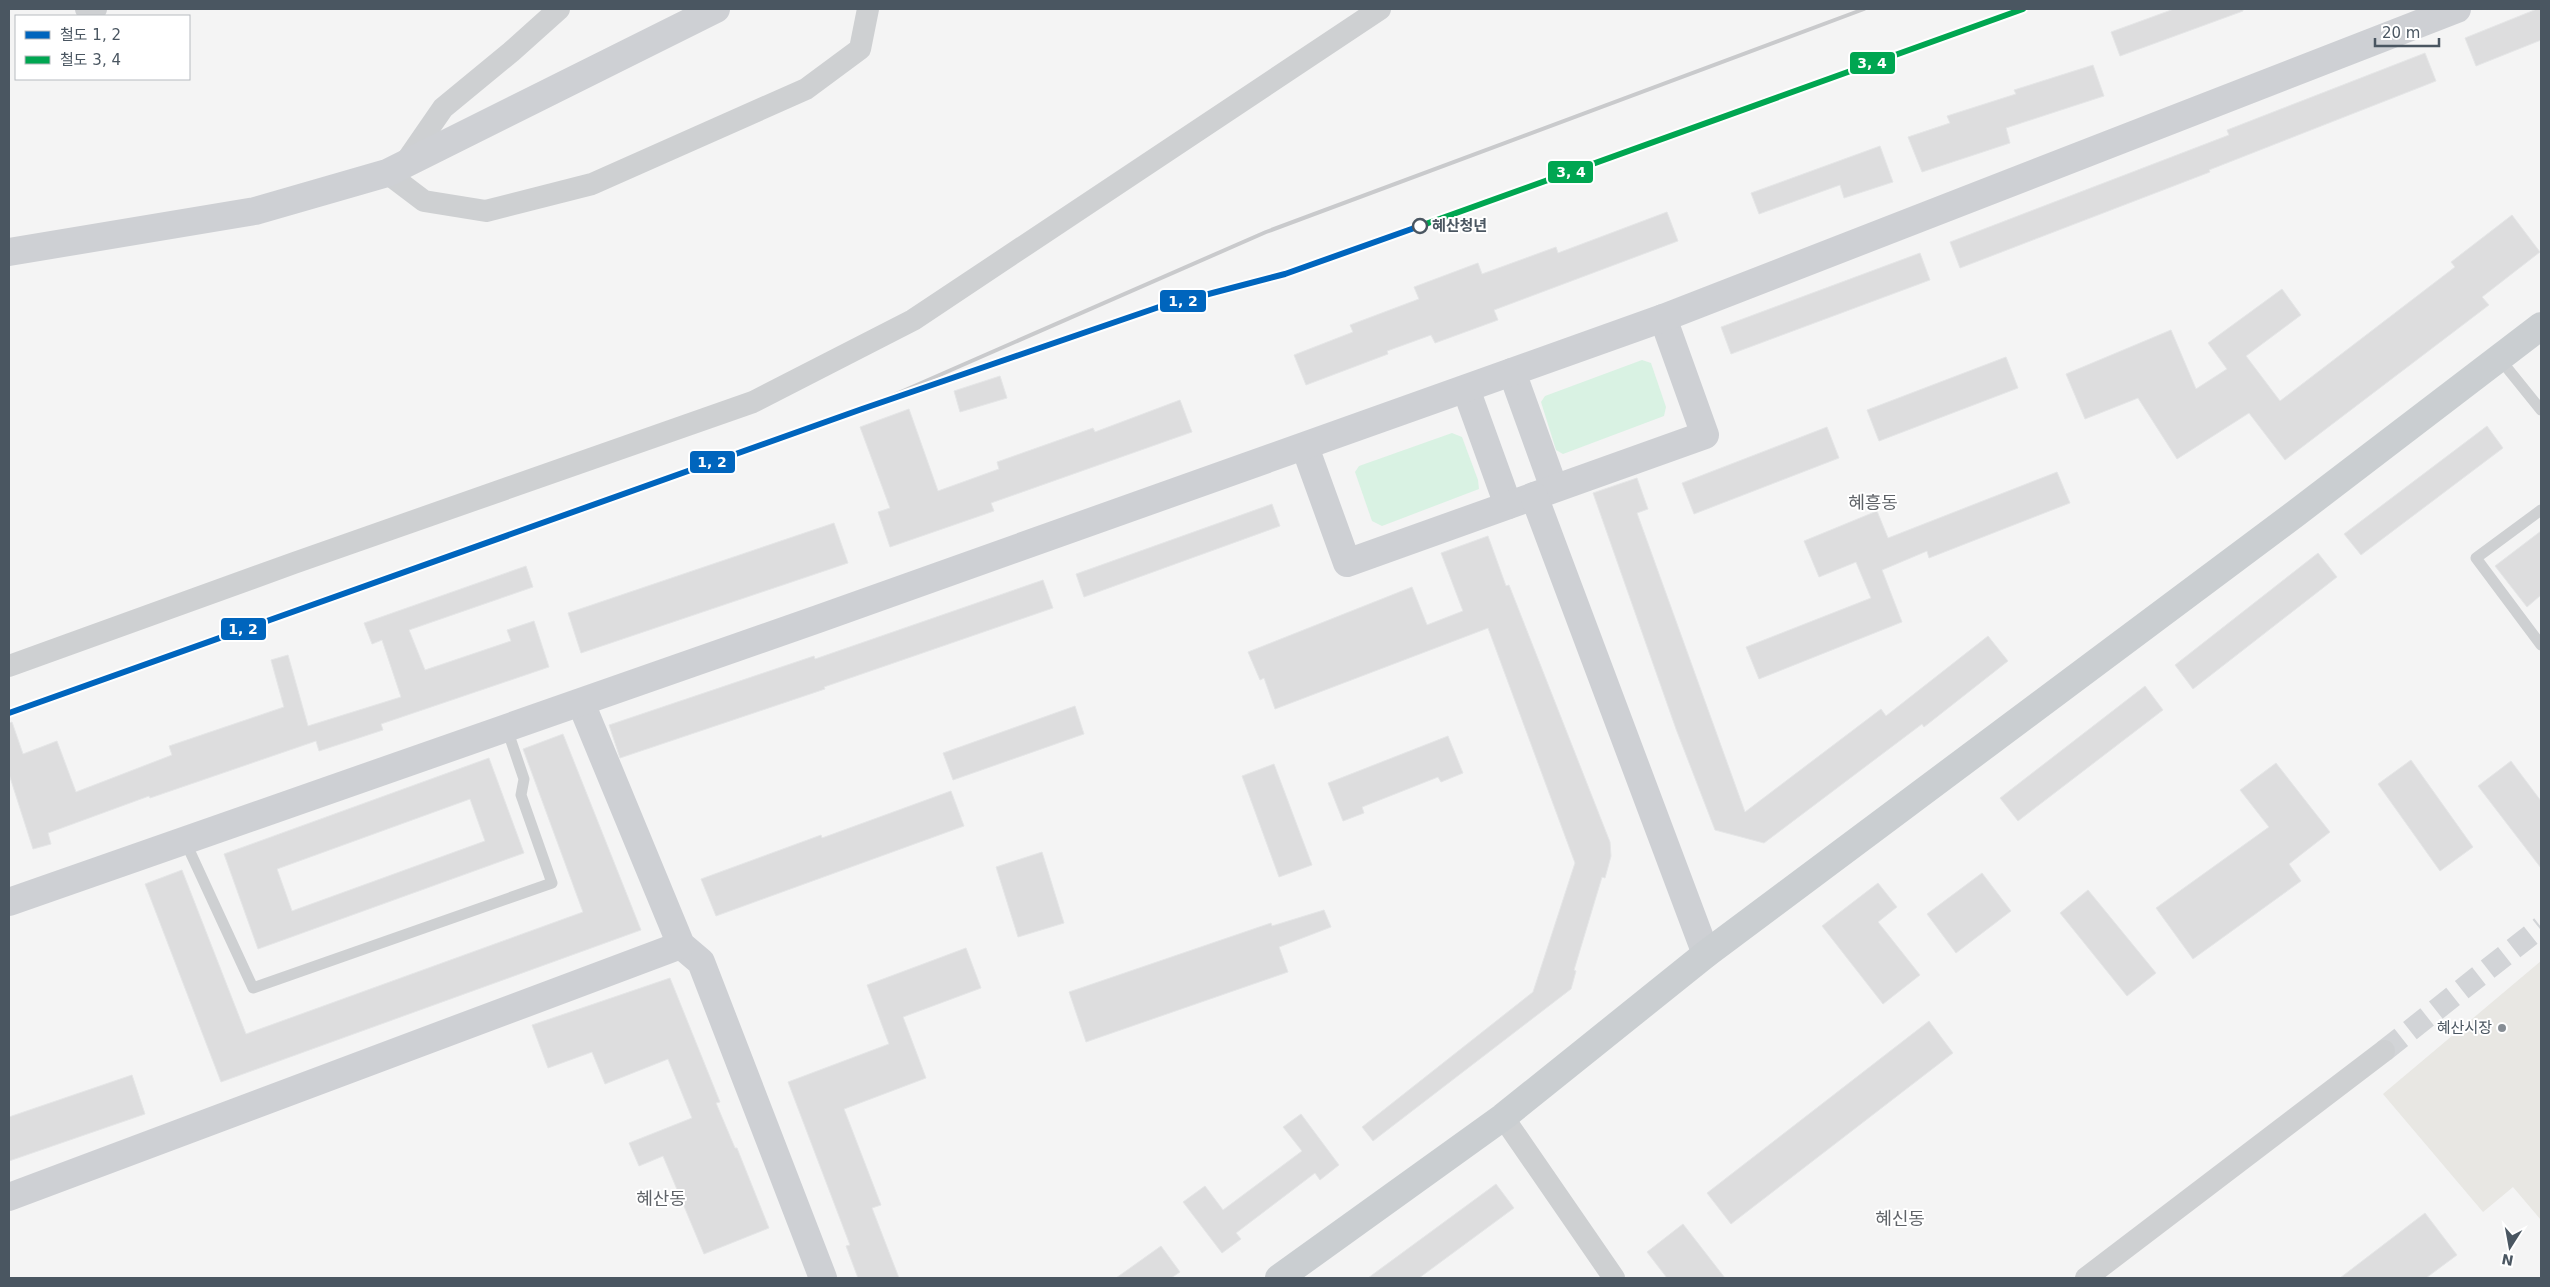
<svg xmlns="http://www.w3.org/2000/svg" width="2550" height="1287" viewBox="0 0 2550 1287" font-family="'DejaVu Sans','Noto Sans KR',sans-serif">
  <rect width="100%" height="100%" fill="#f4f4f4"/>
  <polygon fill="#e8e7e3" points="2541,961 2541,1220 2513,1187 2483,1212 2383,1094"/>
  <g fill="#d9f2e3">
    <polygon points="1642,360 1651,363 1666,407 1664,416 1563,454 1556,450 1541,402 1545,396"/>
    <polygon points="1452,433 1462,437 1478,480 1479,489 1382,526 1372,521 1355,472 1359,466"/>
  </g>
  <g fill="#ddddde" stroke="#e5e6e7" fill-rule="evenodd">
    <polygon points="2174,9 2243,9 2243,11 2120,56 2111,32"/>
    <polygon points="2537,9 2541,9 2541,40 2476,66 2465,38"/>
    <polygon points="2425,53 2436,81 2209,170 2210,172 1960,268 1950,242 2229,135 2227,130"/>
    <polygon points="2093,65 2104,96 2006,128 2010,143 1922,172 1908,137 1950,123 1947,116 2016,94 2014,90"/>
    <polygon points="1880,146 1893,182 1844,198 1840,185 1759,214 1751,193"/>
    <polygon points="1667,212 1678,241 1494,310 1498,320 1435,343 1431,335 1387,351 1388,354 1306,385 1294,355 1353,332 1350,325 1419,299 1414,287 1478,263 1482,274 1556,247 1558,253"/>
    <polygon points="2512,215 2540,252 2482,297 2489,305 2285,460 2249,413 2177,459 2138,398 2085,419 2066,374 2171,330 2196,389 2227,369 2208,343 2282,289 2301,315 2246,356 2280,401 2455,267 2451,262"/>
    <polygon points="1920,253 1930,280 1731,354 1721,327"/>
    <polygon points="2006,357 2018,388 1879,441 1867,410"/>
    <polygon points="1000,376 1007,398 960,412 954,391"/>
    <polygon points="1180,400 1192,432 991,503 994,511 890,547 878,512 890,508 860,427 909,409 938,491 999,469 997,462 1093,428 1095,432"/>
    <polygon points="2487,426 2503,448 2361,555 2344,534"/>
    <polygon points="1827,427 1839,458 1694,514 1682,483"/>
    <polygon points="2057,472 2070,503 1929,558 1927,551 1882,570 1902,622 1759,679 1746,647 1871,598 1856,562 1819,577 1804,541 1877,511 1888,538"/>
    <polygon points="1637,478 1648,509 1637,513 1745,812 1881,709 1886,716 1988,636 2008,661 1924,727 1922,724 1764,843 1715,830 1676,729 1593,493"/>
    <polygon points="1272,504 1280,526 1084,597 1076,574"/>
    <polygon points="834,523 848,563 581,653 568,613"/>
    <polygon points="2541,531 2541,595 2527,607 2495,566"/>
    <polygon points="1488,536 1506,586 1509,585 1610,842 1611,856 1605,878 1602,877 1574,970 1576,971 1571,989 1373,1141 1362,1127 1533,992 1575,863 1488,628 1275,709 1264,678 1260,680 1248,652 1412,587 1427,625 1463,611 1441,553"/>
    <polygon points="2318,553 2337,577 2193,689 2175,665"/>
    <polygon points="526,566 533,587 409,630 425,670 511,641 507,630 534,621 549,667 381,724 383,730 319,751 316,741 150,798 149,796 48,833 51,844 33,849 9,774 9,723 12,722 23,754 57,741 76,792 172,755 169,746 284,707 271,660 288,655 308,726 401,697 382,640 372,644 364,623"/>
    <polygon points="1043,580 1053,608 824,687 825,689 620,758 609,725 814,656 815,659"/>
    <polygon points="2145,686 2163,710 2018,821 2000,798"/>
    <polygon points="1075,706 1084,734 953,780 943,753"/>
    <polygon points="563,734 641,930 221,1082 145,884 182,870 246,1034 583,912 523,749"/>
    <polygon points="1448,736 1463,773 1441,782 1438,777 1362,807 1364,813 1343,821 1328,783"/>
    <path d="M489 758 524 853 258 949 224 854ZM470 799 485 841 292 911 277 869Z"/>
    <polygon points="2411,760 2473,847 2440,871 2378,784"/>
    <polygon points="2511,761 2541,801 2541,868 2478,786"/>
    <polygon points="2276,763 2330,832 2289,864 2301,881 2193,959 2156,908 2269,827 2240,790"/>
    <polygon points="1274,764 1312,865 1279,877 1242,776"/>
    <polygon points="951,791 964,826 716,916 701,879 821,835 822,838"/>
    <polygon points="1042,852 1064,923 1018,937 996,867"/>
    <polygon points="1982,873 2011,911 1956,953 1927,914"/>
    <polygon points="1878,883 1897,907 1878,922 1920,975 1883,1004 1822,926"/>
    <polygon points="2088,890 2156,973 2127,996 2060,913"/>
    <polygon points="1324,910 1331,927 1279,947 1288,972 1086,1042 1069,992 1271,923 1272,926"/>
    <polygon points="966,948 981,988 903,1017 926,1078 844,1109 881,1205 872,1208 899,1278 858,1278 846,1246 850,1245 788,1082 889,1044 867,985"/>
    <polygon points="670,978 720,1102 716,1103 735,1148 737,1148 769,1228 704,1254 663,1156 639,1166 629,1143 692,1118 668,1059 605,1084 592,1052 548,1068 532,1025"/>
    <polygon points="1929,1021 1953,1053 1731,1224 1707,1193"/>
    <polygon points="132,1075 145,1114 9,1161 9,1117"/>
    <polygon points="1301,1114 1339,1165 1320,1180 1315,1173 1236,1233 1241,1239 1222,1253 1183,1202 1205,1186 1223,1210 1302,1151 1283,1127"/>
    <polygon points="1496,1184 1514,1208 1419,1278 1368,1278"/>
    <polygon points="2425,1213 2457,1255 2426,1278 2340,1278"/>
    <polygon points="1683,1224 1725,1278 1667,1278 1647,1252"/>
    <polygon points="1161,1246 1180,1272 1171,1278 1116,1278"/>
  </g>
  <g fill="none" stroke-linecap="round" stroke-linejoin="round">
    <polyline stroke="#d2d4d7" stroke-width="22" stroke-dasharray="22 11" stroke-linecap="butt" points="2384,1051 2541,927"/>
    <g stroke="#ced0d2" stroke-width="11">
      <polyline points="2499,358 2541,410"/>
      <polyline points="2541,510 2476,558 2541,645"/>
      <polyline points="185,841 253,988 552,883 521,795 524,779 507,729"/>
    </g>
    <g stroke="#ced0d2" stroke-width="22">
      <polyline points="86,9 96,9"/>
      <polyline points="405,163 443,108 511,52 559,9"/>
      <polyline points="387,173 424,201 486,211 592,184 806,89 860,49 868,9"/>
      <polyline points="9,666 294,563 753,402 913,320 1380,9"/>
      <polyline points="1503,1117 1614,1278"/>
      <polyline points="2086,1278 2384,1051"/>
    </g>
    <g stroke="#ced0d4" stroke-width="28">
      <polyline points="9,252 255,211 387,173 716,9"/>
      <polyline points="1512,372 1554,488"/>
      <polyline points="1466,389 1508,505"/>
      <polyline points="1305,447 1347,563 1705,435 1663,318"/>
      <polyline points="1534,496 1706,954"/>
      <polyline points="581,703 681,945 701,962 823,1278"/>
      <polyline points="9,902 818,619 1663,318 2457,9"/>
      <polyline points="9,1197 681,945"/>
    </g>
    <polyline stroke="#caced1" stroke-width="28" points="1279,1278 1503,1117 1706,954 2295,514 2541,326"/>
    <polyline stroke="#c9cacc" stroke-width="4" points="862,409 1266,232 1864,9"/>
    <defs>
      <polyline id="rail-1" points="9,713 862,409 1159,307 1285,274 1420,226"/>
      <polyline id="rail-2" points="1420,226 2023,9"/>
    </defs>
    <use href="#rail-1" stroke="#fff" stroke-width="10"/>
    <use href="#rail-2" stroke="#fff" stroke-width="10"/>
    <use href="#rail-1" stroke="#0065bd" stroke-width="6"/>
    <use href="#rail-2" stroke="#00a651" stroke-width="6"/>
  </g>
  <circle fill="#fff" stroke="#4a5661" stroke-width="2.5" cx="1420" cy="226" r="7"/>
  <circle fill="#868d94" stroke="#fff" stroke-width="2" cx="2502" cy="1028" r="5"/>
  <g text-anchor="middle" stroke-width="4" stroke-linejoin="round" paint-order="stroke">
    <g font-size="15" font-weight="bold" fill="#4a5661" stroke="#fff" text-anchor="start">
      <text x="1432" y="231">혜산청년</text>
    </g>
    <g font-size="15" fill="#4a5661" stroke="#fff" text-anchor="end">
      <text x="2492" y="1033">혜산시장</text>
    </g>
    <g font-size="18" fill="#5f6368" stroke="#fff">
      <text x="1873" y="509">혜흥동</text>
      <text x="661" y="1205">혜산동</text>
      <text x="1900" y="1225">혜신동</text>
    </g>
  </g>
  <g stroke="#fff" stroke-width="2">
    <rect x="1849" y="51" width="47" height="24" rx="5" fill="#00a651"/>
    <rect x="1547" y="160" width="47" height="24" rx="5" fill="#00a651"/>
    <rect x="1159" y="289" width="48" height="24" rx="5" fill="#0065bd"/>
    <rect x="689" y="450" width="47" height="24" rx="5" fill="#0065bd"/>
    <rect x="220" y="617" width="47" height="24" rx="5" fill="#0065bd"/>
  </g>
  <g font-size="14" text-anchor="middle" font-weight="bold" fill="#fff">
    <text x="1872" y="68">3, 4</text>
    <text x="1571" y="177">3, 4</text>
    <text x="1183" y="306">1, 2</text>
    <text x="712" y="467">1, 2</text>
    <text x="243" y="634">1, 2</text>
  </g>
  <rect width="2550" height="1287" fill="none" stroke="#4a5661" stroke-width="20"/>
  <rect x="15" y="15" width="175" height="65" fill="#ffffff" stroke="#b7bbc0"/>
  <rect x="25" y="31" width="25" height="8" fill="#0065bd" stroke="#b7bbc0"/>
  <text x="60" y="40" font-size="15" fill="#4a5661">철도 1, 2</text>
  <rect x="25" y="56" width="25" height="8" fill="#00a651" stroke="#b7bbc0"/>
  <text x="60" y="65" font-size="15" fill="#4a5661">철도 3, 4</text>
  <g transform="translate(2510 1247) rotate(191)" stroke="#ffffff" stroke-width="4" paint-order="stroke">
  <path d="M0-4L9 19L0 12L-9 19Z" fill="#4a5661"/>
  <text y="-8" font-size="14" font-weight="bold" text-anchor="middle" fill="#4a5661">N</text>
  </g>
  <path d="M2375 38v8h64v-8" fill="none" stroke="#4a5661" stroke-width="2.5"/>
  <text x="2382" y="38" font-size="15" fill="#4a5661" stroke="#ffffff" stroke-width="4" paint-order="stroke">20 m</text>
</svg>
